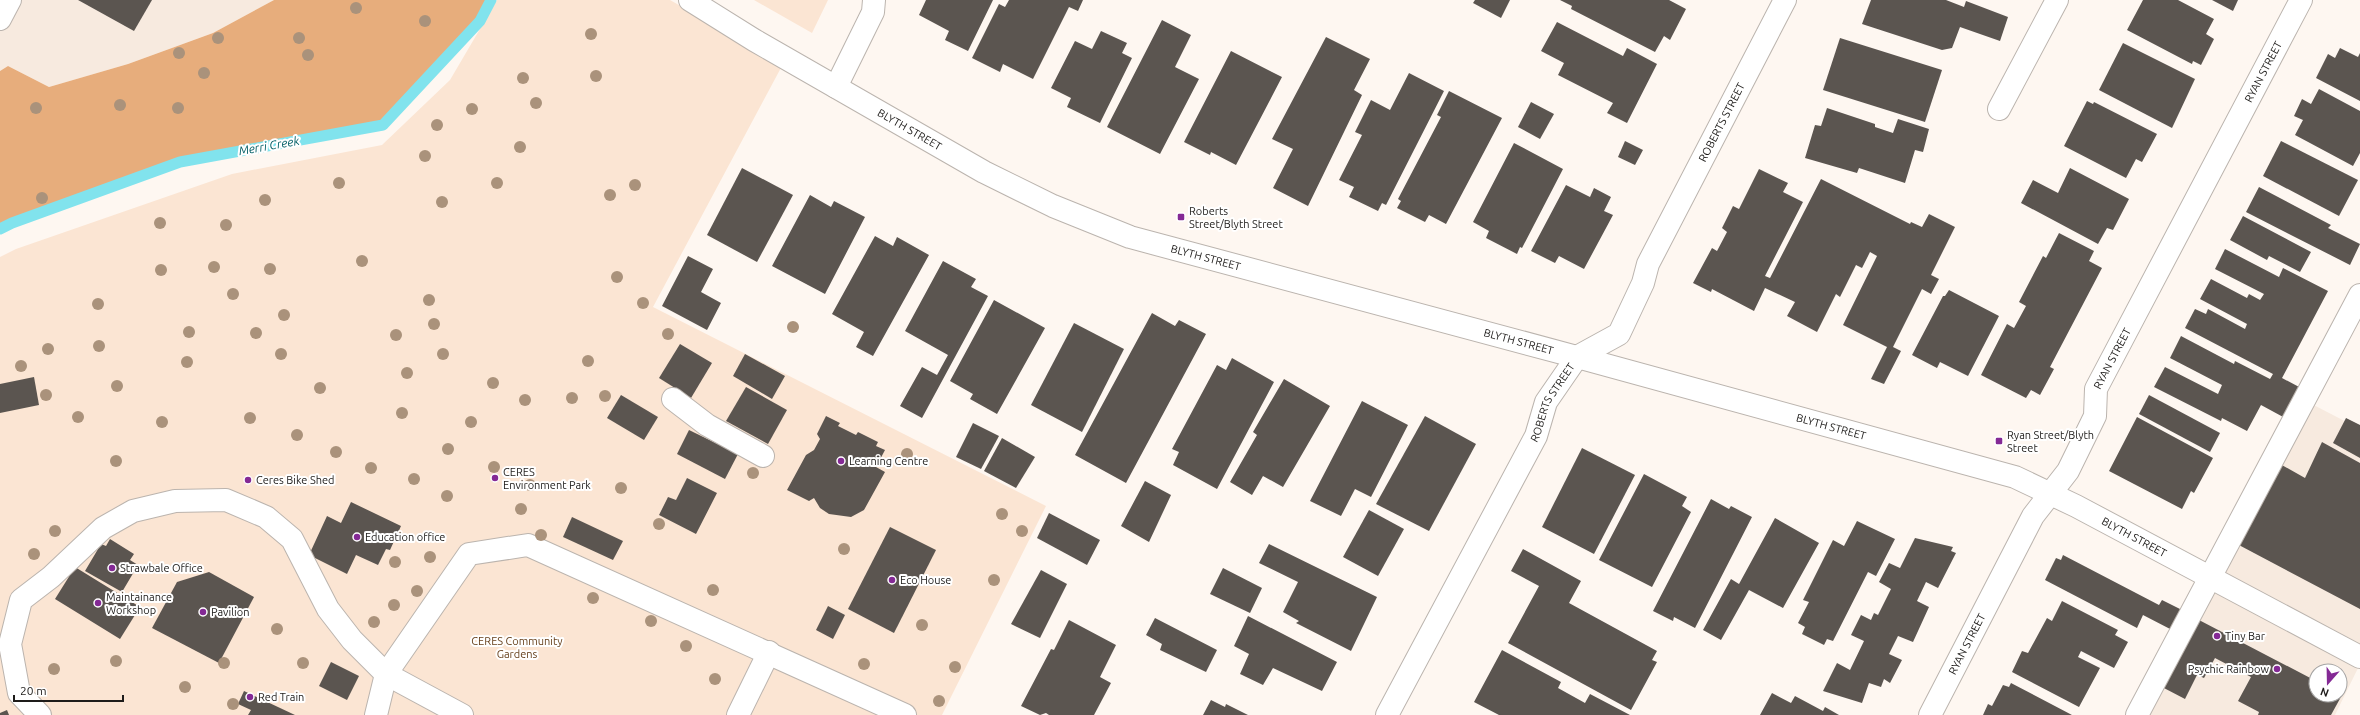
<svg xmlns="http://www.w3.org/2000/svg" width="2360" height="715" viewBox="0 0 2360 715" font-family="Ubuntu,sans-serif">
  <rect width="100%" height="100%" fill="#fef7f1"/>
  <g fill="#f7eadf" fill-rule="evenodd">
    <polygon points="0,0 274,0 213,33 128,64 49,87 8,66 0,71"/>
    <path d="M2304 400 2360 429V664L2335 715H2147ZM2316 671H2340V695H2316Z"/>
  </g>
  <g fill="#fbe5d3">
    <polygon points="497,0 670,0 783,64 653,307 1046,506 942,715 0,715 0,257 16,249 232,174 382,145 450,80"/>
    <polygon points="754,0 828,0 812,33"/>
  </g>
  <polygon fill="#e7ad7c" points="274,0 486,0 480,21 383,125 180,162 12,223 0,229 0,71 8,66 49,87 128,64 213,33"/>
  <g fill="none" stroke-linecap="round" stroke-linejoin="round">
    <polyline stroke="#81e3ed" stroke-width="11" points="0,229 12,223 180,162 383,125 480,21 491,0"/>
  </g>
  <g fill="#5b5550">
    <polygon points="78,0 152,0 134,31"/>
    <polygon points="926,0 993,0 968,51 945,40 949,31 919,15"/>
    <polygon points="1009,0 1083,0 1078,11 1069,7 1033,79 1003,64 1000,72 972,58 999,4 1005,7"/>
    <polygon points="1475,0 1510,0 1501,18 1473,3"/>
    <polygon points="1560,0 1669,0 1686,9 1670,40 1664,36 1655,52 1571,9 1572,6"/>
    <polygon points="1871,0 1946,0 1964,7 1966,1 2008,17 2000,41 1960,27 1952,48 1942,50 1862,24"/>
    <polygon points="2143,0 2178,0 2214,19 2206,34 2214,39 2201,65 2193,61 2192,64 2127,30"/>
    <polygon points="2212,0 2238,0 2233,11"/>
    <polygon points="1162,20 1191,35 1175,67 1199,79 1160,154 1107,127"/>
    <polygon points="1557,22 1623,56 1627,48 1657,64 1627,123 1607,113 1613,103 1558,75 1564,63 1541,51"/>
    <polygon points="1101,31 1127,43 1122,53 1132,58 1100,123 1067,107 1071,98 1051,88 1075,41 1092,49"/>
    <polygon points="1326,37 1370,59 1354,90 1362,95 1308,206 1273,188 1293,149 1272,139"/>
    <polygon points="1840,38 1942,70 1925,122 1823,90"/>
    <polygon points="2123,43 2195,79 2172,128 2099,90"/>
    <polygon points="2340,48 2358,57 2360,53 2360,101 2316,78 2328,54 2335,58"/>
    <polygon points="1231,51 1282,77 1236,165 1211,152 1210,155 1184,142"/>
    <polygon points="1409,73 1444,91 1386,205 1382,203 1378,211 1349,197 1354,187 1339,180 1362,135 1355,132 1371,100 1390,110"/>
    <polygon points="2319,89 2360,111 2360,153 2353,166 2295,135 2303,120 2294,116 2302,99 2311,104"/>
    <polygon points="1449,91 1502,118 1446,224 1429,215 1425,222 1397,208 1401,201 1398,199 1441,117 1437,115"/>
    <polygon points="2087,101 2093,104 2094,102 2157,134 2142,162 2136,159 2126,178 2064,146"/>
    <polygon points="1531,102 1554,114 1540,139 1518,127"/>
    <polygon points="1827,108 1875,124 1875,127 1893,133 1898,119 1929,129 1923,152 1915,150 1905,183 1859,168 1857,173 1805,158 1815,125 1821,126"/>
    <polygon points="1625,141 1643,150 1635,165 1618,157"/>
    <polygon points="2281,141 2358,180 2339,216 2263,176"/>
    <polygon points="1514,143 1563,169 1522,248 1520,247 1517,254 1486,238 1489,231 1473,222"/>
    <polygon points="742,168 793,195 757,262 707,235"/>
    <polygon points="2070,168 2129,199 2113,230 2107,228 2098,244 2021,203 2033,180 2058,193"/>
    <polygon points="1759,169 1788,183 1783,192 1803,202 1765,276 1770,278 1821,179 1910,224 1911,222 1922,227 1929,214 1955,227 1931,275 1939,279 1931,294 1922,289 1893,347 1901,351 1884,384 1871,379 1887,347 1843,325 1877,256 1870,252 1862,268 1856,265 1840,297 1836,294 1817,332 1787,316 1795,302 1765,288 1754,311 1712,289 1711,292 1693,283 1712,248 1717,251 1727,232 1722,228 1733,206 1739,209"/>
    <polygon points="1566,185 1590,197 1594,188 1611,197 1604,211 1613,215 1584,269 1559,256 1555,263 1531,251"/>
    <polygon points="2259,187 2331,225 2328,228 2360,244 2350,265 2246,212"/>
    <polygon points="810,195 831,207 834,201 865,217 825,294 772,266"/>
    <polygon points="2243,216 2311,252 2300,272 2269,256 2267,260 2230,240"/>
    <polygon points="2059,233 2094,251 2089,261 2102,268 2050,367 2054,369 2040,395 2031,390 2026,398 1981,375 2007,324 2014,328 2026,306 2019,302 2043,256 2046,258"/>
    <polygon points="875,236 893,246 897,237 929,255 873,356 856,347 864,332 832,314"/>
    <polygon points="2225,249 2279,277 2283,268 2328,291 2282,378 2301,388 2285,418 2261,405 2247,431 2222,418 2221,421 2154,387 2165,367 2218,394 2222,385 2170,358 2181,336 2234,364 2235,361 2270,379 2273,374 2185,328 2195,309 2206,314 2208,309 2245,329 2247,324 2200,299 2211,279 2247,298 2249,294 2260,300 2264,294 2215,269"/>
    <polygon points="688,256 713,269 701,292 721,303 707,330 662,306"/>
    <polygon points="943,261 976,279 971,287 988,296 922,418 900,406 922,367 937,375 948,355 905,331"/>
    <polygon points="1949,290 1999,316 1968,376 1940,362 1937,368 1912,355 1943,296 1945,296"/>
    <polygon points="994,300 1045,328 997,414 970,399 973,394 950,381"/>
    <polygon points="1152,313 1175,326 1179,320 1206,334 1126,483 1075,455"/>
    <polygon points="1074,323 1124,349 1082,432 1031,405"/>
    <polygon points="680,344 712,363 691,398 659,378"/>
    <polygon points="745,354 785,376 772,399 733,376"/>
    <polygon points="1232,358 1274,382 1217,489 1173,465 1179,452 1172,449 1217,365 1226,370"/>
    <polygon points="34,377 39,405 0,413 0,384"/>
    <polygon points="1284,379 1330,406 1283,487 1263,476 1252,495 1230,482 1257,435 1253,432"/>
    <polygon points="746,387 787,410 768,444 726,421"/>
    <polygon points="621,395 658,417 644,440 607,418"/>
    <polygon points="2149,395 2220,433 2210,452 2139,414"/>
    <polygon points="1362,401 1408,425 1371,497 1355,489 1341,516 1310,501"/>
    <polygon points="826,416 840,423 838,426 856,435 858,432 878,442 876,446 885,450 876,467 885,472 864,510 851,517 829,514 820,508 814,498 809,501 787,490 806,455 814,450 820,439 817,434"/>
    <polygon points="1425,416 1476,444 1429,531 1376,504"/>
    <polygon points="2137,417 2213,458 2194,493 2191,491 2182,509 2109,471"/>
    <polygon points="2346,418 2360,425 2360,458 2333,443"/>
    <polygon points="973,423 999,436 981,469 956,457"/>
    <polygon points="689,430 738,454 725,479 677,454"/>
    <polygon points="1002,438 1035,457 1016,488 984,471"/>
    <polygon points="2322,442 2360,463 2360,609 2237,544 2280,464 2305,478"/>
    <polygon points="1582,448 1635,475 1594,554 1542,527"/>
    <polygon points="1644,474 1687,497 1682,506 1691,512 1652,587 1599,560"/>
    <polygon points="687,478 717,493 696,534 659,515 668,497 676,500"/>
    <polygon points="1145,481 1171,495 1149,542 1121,526"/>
    <polygon points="1711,499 1729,509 1731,506 1752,517 1695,628 1674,617 1673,621 1653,611"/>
    <polygon points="351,502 401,526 390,550 386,549 378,565 356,555 347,574 309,555 327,516 341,523"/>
    <polygon points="1369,510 1404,529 1378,576 1343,557"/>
    <polygon points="1049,513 1100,540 1087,565 1037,538"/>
    <polygon points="572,517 623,541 613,560 563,537"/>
    <polygon points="1775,518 1819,543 1783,608 1749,590 1721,640 1703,630 1731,579 1739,584"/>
    <polygon points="1857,521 1895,539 1876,576 1868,572 1833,641 1827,639 1824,645 1802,634 1805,627 1798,623 1809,602 1803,600 1833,540 1844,546"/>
    <polygon points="890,527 936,550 894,633 848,609"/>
    <polygon points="1915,538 1953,547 1951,551 1956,553 1938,588 1926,582 1917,601 1929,607 1913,642 1898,636 1889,654 1902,660 1890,683 1884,679 1881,687 1869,683 1862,703 1823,691 1837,663 1850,670 1864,641 1851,635 1861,615 1871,620 1874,613 1878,615 1891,589 1879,582 1889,563 1900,568"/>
    <polygon points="110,539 134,554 130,560 138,565 122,592 85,571 101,544 106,546"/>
    <polygon points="1269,544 1377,597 1351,651 1296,623 1299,621 1283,612 1298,582 1259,563"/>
    <polygon points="1523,549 1581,581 1569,603 1657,651 1652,660 1657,662 1631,710 1508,643 1539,586 1511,571"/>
    <polygon points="2063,555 2159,605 2162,600 2182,610 2172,630 2143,615 2137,628 2045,580 2056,558 2061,560"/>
    <polygon points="75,567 140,607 120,639 55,599"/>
    <polygon points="1223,568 1262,588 1250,613 1210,594"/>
    <polygon points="1041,570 1067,584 1040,638 1011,624"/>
    <polygon points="209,572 254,597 219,663 152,628 177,582"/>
    <polygon points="2062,601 2118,630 2115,635 2128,642 2114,668 2081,651 2078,657 2100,668 2079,707 2012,672 2022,651 2028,653 2047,618 2052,621"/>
    <polygon points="828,606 845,615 833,639 816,630"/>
    <polygon points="1248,616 1337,662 1322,691 1273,668 1263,685 1240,674 1249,654 1234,646"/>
    <polygon points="1155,618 1217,650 1206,672 1160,650 1162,644 1146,635"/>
    <polygon points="1069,620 1116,645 1100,677 1111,683 1094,715 1049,715 1046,713 1040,715 1021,706 1051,649 1054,650"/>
    <polygon points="2199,620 2316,681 2316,695 2342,695 2331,715 2258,715 2259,712 2238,701 2251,677 2215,658 2204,678 2197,675 2185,699 2162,687"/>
    <polygon points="1502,650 1561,682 1558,688 1585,703 1590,694 1630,715 1499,715 1474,702"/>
    <polygon points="331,662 359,676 347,700 319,686"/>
    <polygon points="2011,683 2072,715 1983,715 1988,704 1992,706 2003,685 2009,687"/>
    <polygon points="244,691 295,715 248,715 251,710 238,704"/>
    <polygon points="1772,693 1791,703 1795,696 1823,711 1825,707 1839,715 1760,715"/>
    <polygon points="1211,700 1225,707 1226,704 1248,715 1203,715"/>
    <polygon points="7,710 9,715 0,715 0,713"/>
  </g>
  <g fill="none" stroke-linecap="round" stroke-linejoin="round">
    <defs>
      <g id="minor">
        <path id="s1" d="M690 0 754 40 984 172 1053 206 1130 237 1577 357 2015 477 2076 506 2360 657"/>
        <polyline points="0,19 10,0"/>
        <polyline points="836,87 873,12 874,0"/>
        <polyline points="1999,109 2057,0"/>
        <polyline points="673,399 707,425 763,456"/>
        <polyline points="40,715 19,693 10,644 21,600 51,577 103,528 133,511 175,501 226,500 266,517 292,539 328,609 352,640 386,674 462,715"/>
        <polyline points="376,715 386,674 469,554 528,545 905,715"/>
        <polyline points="738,715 769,652"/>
        <path id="s2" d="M1387 715 1536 436 1546 402 1577 357 1619 334 1643 283 1648 264 1785 0"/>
        <path id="s3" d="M1930 715 2033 516 2068 471 2095 416 2096 389 2301 0"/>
        <polyline points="2137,715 2360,295"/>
      </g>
    </defs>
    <use href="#minor" stroke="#bbb4ae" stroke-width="24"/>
    <use href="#minor" stroke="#fff" stroke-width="22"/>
  </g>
  <g fill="#aa927b">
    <circle cx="356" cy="8" r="6"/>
    <circle cx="425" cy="21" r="6"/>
    <circle cx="591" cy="34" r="6"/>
    <circle cx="218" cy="38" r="6"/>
    <circle cx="299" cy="38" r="6"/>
    <circle cx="179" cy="53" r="6"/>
    <circle cx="308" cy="55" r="6"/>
    <circle cx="204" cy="73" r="6"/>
    <circle cx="596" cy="76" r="6"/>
    <circle cx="523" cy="78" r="6"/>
    <circle cx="536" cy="103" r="6"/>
    <circle cx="120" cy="105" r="6"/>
    <circle cx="36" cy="108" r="6"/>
    <circle cx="178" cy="108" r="6"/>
    <circle cx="472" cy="109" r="6"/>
    <circle cx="437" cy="125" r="6"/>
    <circle cx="520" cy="147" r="6"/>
    <circle cx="425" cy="156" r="6"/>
    <circle cx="339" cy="183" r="6"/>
    <circle cx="497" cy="183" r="6"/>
    <circle cx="635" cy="185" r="6"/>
    <circle cx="610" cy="195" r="6"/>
    <circle cx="42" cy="198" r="6"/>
    <circle cx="265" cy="200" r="6"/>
    <circle cx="442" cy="202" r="6"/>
    <circle cx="160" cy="223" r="6"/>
    <circle cx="226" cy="225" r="6"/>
    <circle cx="362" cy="261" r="6"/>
    <circle cx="214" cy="267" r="6"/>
    <circle cx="270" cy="269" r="6"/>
    <circle cx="161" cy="270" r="6"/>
    <circle cx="617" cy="277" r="6"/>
    <circle cx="233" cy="294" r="6"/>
    <circle cx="429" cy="300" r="6"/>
    <circle cx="643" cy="303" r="6"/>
    <circle cx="98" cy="304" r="6"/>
    <circle cx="284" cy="315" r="6"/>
    <circle cx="434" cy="324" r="6"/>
    <circle cx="793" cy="327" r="6"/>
    <circle cx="189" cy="332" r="6"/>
    <circle cx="256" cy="333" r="6"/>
    <circle cx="668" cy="334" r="6"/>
    <circle cx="396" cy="335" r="6"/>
    <circle cx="99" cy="346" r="6"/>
    <circle cx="48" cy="349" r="6"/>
    <circle cx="281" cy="354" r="6"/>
    <circle cx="443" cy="354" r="6"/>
    <circle cx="588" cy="361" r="6"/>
    <circle cx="187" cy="362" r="6"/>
    <circle cx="21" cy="366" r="6"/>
    <circle cx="407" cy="373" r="6"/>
    <circle cx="493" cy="383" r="6"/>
    <circle cx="117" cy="386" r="6"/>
    <circle cx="320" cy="388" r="6"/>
    <circle cx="46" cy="395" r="6"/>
    <circle cx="605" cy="396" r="6"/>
    <circle cx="572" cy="398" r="6"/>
    <circle cx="525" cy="400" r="6"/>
    <circle cx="402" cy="413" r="6"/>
    <circle cx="78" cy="417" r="6"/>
    <circle cx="250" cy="418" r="6"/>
    <circle cx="162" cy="422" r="6"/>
    <circle cx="471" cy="422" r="6"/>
    <circle cx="297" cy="435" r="6"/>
    <circle cx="448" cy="449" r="6"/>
    <circle cx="336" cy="452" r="6"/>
    <circle cx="907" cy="454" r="6"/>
    <circle cx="116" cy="461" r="6"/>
    <circle cx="494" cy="467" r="6"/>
    <circle cx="371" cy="468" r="6"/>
    <circle cx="753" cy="473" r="6"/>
    <circle cx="414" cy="479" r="6"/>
    <circle cx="530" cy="485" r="6"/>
    <circle cx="621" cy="488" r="6"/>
    <circle cx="447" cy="496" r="6"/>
    <circle cx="521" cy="509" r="6"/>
    <circle cx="1002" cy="514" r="6"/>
    <circle cx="659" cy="524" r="6"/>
    <circle cx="55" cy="531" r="6"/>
    <circle cx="1022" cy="531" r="6"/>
    <circle cx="541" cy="535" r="6"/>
    <circle cx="844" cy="549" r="6"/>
    <circle cx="34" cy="554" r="6"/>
    <circle cx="430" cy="557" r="6"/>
    <circle cx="395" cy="562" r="6"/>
    <circle cx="994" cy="580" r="6"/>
    <circle cx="713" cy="590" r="6"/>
    <circle cx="417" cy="591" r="6"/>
    <circle cx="593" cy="598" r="6"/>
    <circle cx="394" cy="605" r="6"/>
    <circle cx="651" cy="621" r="6"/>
    <circle cx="374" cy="622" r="6"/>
    <circle cx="922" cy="625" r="6"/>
    <circle cx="277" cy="629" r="6"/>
    <circle cx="686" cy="646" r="6"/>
    <circle cx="116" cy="661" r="6"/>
    <circle cx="224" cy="663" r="6"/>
    <circle cx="303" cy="663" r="6"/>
    <circle cx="864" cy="664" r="6"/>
    <circle cx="955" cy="667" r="6"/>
    <circle cx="54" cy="669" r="6"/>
    <circle cx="715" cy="679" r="6"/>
    <circle cx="185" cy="687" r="6"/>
    <circle cx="939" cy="701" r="6"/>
    <circle cx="233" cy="704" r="6"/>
  </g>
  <g fill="#842995" stroke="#fff" stroke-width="1.5">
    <rect x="1177" y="213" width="8" height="8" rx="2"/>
    <rect x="1995" y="437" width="8" height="8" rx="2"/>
    <circle cx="841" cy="461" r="4"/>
    <circle cx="495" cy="478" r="4"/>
    <circle cx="248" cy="480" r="4"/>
    <circle cx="357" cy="537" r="4"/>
    <circle cx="112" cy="568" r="4"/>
    <circle cx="892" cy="580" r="4"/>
    <circle cx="98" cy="603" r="4"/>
    <circle cx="203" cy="612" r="4"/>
    <circle cx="2217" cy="636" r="4"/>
    <circle cx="2277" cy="669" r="4"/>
    <circle cx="250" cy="697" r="4"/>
  </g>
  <g text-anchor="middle" stroke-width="4" stroke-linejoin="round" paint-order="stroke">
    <g font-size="11" fill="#1e1c1a" stroke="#fff">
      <text dy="4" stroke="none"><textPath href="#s3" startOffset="728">RYAN STREET</textPath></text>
      <text dy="4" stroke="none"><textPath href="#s2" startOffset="690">ROBERTS STREET</textPath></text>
      <text dy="4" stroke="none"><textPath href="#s1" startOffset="255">BLYTH STREET</textPath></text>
      <text dy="4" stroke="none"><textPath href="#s1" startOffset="579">BLYTH STREET</textPath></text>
      <text dy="4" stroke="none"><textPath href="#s1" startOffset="903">BLYTH STREET</textPath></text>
      <text dy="4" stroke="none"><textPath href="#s3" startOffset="404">RYAN STREET</textPath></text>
      <text dy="4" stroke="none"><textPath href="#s2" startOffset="354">ROBERTS STREET</textPath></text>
      <text dy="4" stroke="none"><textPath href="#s1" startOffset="1227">BLYTH STREET</textPath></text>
      <text dy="4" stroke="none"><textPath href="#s1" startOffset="1551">BLYTH STREET</textPath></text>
      <text dy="4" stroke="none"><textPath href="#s3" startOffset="80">RYAN STREET</textPath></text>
    </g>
    <g font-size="11" fill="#1e1c1a" stroke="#fff" text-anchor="start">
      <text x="1189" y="215">Roberts<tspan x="1189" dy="13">Street/Blyth Street</tspan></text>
      <text x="2007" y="439">Ryan Street/Blyth<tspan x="2007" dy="13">Street</tspan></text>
      <text x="849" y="465">Learning Centre</text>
      <text x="503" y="476">CERES<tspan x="503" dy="13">Environment Park</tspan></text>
      <text x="256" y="484">Ceres Bike Shed</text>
      <text x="365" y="541">Education office</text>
      <text x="120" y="572">Strawbale Office</text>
      <text x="900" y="584">Eco House</text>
      <text x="106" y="601">Maintainance<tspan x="106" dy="13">Workshop</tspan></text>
      <text x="211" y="616">Pavilion</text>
      <text x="2225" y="640">Tiny Bar</text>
      <text x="2269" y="673" text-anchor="end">Psychic Rainbow</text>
      <text x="258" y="701">Red Train</text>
    </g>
    <g font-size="11" fill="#653f1a" stroke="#fff">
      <text x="517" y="645">CERES Community<tspan x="517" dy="13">Gardens</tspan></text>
    </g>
    <g font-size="12" font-style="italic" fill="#015d64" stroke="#fff">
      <text transform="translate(269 146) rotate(-10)" y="4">Merri Creek</text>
    </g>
  </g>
  <g transform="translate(2328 683) rotate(200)"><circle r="19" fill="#ffffff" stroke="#a5a4a3"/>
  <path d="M0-3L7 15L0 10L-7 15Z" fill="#842995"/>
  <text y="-6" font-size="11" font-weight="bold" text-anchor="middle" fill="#1e1c1a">N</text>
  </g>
  <path d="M14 695v6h109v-6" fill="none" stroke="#1e1c1a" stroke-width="2"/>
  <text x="20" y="695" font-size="12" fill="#1e1c1a" stroke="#ffffff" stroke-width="3" paint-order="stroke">20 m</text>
</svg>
